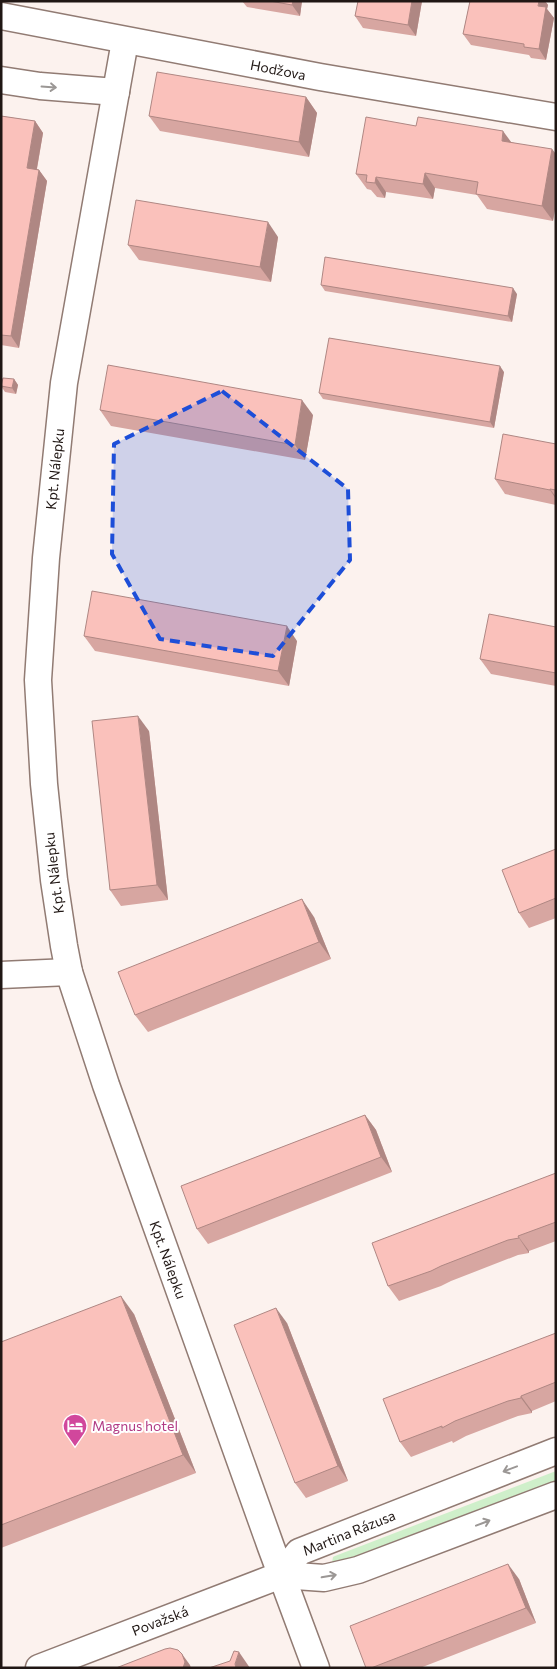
<svg xmlns="http://www.w3.org/2000/svg" width="557" height="1669" viewBox="0 0 557 1669" font-family="Commissioner,sans-serif">
  <rect width="100%" height="100%" fill="#fcf2ee"/>
  <polygon fill="#cfefca" points="556,1471 556,1487 337,1565 332,1563 333,1557 335,1556"/>
  <g fill="none" stroke-linecap="round" stroke-linejoin="round">
    <defs>
      <g id="minor">
        <polyline points="1,16 320,77 556,117"/>
        <polyline points="125,41 64,383 46,558 38,680 44,784 54,880 64,946 69,972 106,1085 271,1547 316,1668"/>
        <polyline points="1,80 40,86 116,92"/>
        <polyline points="1,975 69,972"/>
        <polyline points="281,1575 299,1552 556,1451"/>
        <polyline points="39,1668 281,1575 324,1578 358,1570 556,1495"/>
      </g>
    </defs>
    <use href="#minor" stroke="#917b73" stroke-width="29"/>
    <use href="#minor" stroke="#fff" stroke-width="26"/>
  </g>
  <g fill="#d7a6a1">
    <polygon points="242,1 302,1 300,16 247,7"/>
    <polygon points="358,1 422,1 416,36 363,28 355,16"/>
    <polygon points="470,1 545,1 548,5 547,9 554,18 546,60 531,58 529,55 471,45 463,34"/>
    <polygon points="306,97 317,113 309,157 160,131 149,116"/>
    <polygon points="1,116 35,121 43,133 37,169 39,170 47,181 19,348 1,345"/>
    <polygon points="511,142 556,154 556,203 553,221 487,209 477,195 435,188 433,199 386,192 385,198 377,197 371,190 367,189 356,174"/>
    <polygon points="278,237 271,282 139,260 128,245"/>
    <polygon points="321,285 517,294 512,322 325,291"/>
    <polygon points="504,372 494,428 323,399 319,393"/>
    <polygon points="14,379 18,385 16,394 5,392 1,386"/>
    <polygon points="100,410 313,415 305,460 111,426"/>
    <polygon points="556,444 556,505 505,494 495,479"/>
    <polygon points="556,627 556,686 491,674 480,659"/>
    <polygon points="84,636 297,641 289,686 95,651"/>
    <polygon points="149,731 168,900 121,906 110,890"/>
    <polygon points="556,849 556,918 529,928 519,913"/>
    <polygon points="314,917 331,959 148,1032 135,1015"/>
    <polygon points="365,1115 376,1130 392,1172 208,1244 197,1229"/>
    <polygon points="556,1173 556,1241 529,1251 529,1253 518,1255 451,1281 441,1286 399,1301 388,1286"/>
    <polygon points="134,1314 196,1473 1,1548 1,1342"/>
    <polygon points="287,1323 348,1481 306,1498 295,1483"/>
    <polygon points="556,1333 556,1401 532,1411 532,1413 518,1416 466,1436 453,1443 452,1441 411,1457 400,1442"/>
    <polygon points="519,1579 536,1623 420,1668 366,1668"/>
  </g>
  <g fill="#af8783">
    <polygon points="293,1 302,1 300,16 292,5"/>
    <polygon points="412,1 422,1 416,36 408,25"/>
    <polygon points="539,1 545,1 548,5 547,9 554,18 546,60 539,49"/>
    <polygon points="306,97 317,113 309,157 299,142"/>
    <polygon points="35,121 43,133 35,179 27,168"/>
    <polygon points="503,131 514,146 502,141"/>
    <polygon points="552,149 556,154 556,203 553,221 542,206"/>
    <polygon points="39,170 47,181 19,348 11,336"/>
    <polygon points="425,173 435,188 433,199 423,184"/>
    <polygon points="376,177 386,192 385,198 375,183"/>
    <polygon points="268,222 278,237 271,282 260,267"/>
    <polygon points="513,288 517,294 512,322 508,316"/>
    <polygon points="500,366 504,372 494,428 490,422"/>
    <polygon points="14,379 18,385 16,394 12,388"/>
    <polygon points="302,400 313,415 305,460 295,445"/>
    <polygon points="550,489 556,497 556,499 550,490"/>
    <polygon points="287,626 297,641 289,686 278,671"/>
    <polygon points="138,716 149,731 168,900 157,885"/>
    <polygon points="302,899 314,917 331,959 319,942"/>
    <polygon points="365,1115 376,1130 392,1172 381,1157"/>
    <polygon points="518,1236 529,1251 529,1253 519,1238"/>
    <polygon points="121,1296 134,1314 196,1473 183,1455"/>
    <polygon points="276,1308 287,1323 348,1481 338,1466"/>
    <polygon points="521,1396 532,1411 532,1413 521,1398"/>
    <polygon points="508,1564 519,1579 536,1623 526,1608"/>
    <polygon points="239,1652 250,1668 236,1668 235,1664"/>
    <polygon points="182,1654 190,1665 191,1668 183,1668"/>
  </g>
  <g fill="#fac1bb" stroke="#af8783">
    <polygon points="270,1 293,1 292,5"/>
    <polygon points="358,1 412,1 408,25 355,16"/>
    <polygon points="470,1 539,1 538,6 546,7 539,49 524,47 524,44 463,34"/>
    <polygon points="157,72 306,97 299,142 149,116"/>
    <polygon points="1,116 35,121 27,168 39,170 11,336 1,335"/>
    <polygon points="366,117 416,126 418,117 503,131 502,141 552,149 542,206 476,194 478,182 425,173 423,184 376,177 375,183 366,182 367,175 356,174"/>
    <polygon points="136,200 268,222 260,267 128,245"/>
    <polygon points="325,257 513,288 508,316 321,285"/>
    <polygon points="329,338 500,366 490,422 319,393"/>
    <polygon points="108,365 302,400 295,445 100,410"/>
    <polygon points="3,378 14,379 12,388 1,386"/>
    <polygon points="503,434 556,444 556,490 550,489 550,490 495,479"/>
    <polygon points="92,591 287,626 278,671 84,636"/>
    <polygon points="489,614 556,627 556,673 480,659"/>
    <polygon points="138,716 157,885 110,890 92,721"/>
    <polygon points="556,849 556,898 519,913 502,870"/>
    <polygon points="302,899 319,942 135,1015 118,972"/>
    <polygon points="365,1115 381,1157 197,1229 181,1186"/>
    <polygon points="556,1173 556,1222 518,1236 519,1238 508,1240 441,1266 431,1271 388,1286 372,1243"/>
    <polygon points="121,1296 183,1455 1,1525 1,1342"/>
    <polygon points="276,1308 338,1466 295,1483 234,1325"/>
    <polygon points="556,1333 556,1382 521,1396 521,1398 508,1401 455,1421 442,1428 442,1426 400,1442 383,1399"/>
    <polygon points="508,1564 526,1608 371,1668 366,1668 350,1626"/>
    <polygon points="170,1648 178,1650 182,1654 185,1662 183,1668 116,1668 165,1649"/>
    <polygon points="234,1651 239,1652 235,1664 236,1668 209,1668 230,1661"/>
  </g>
  <defs><path id="oneway-shaft" d="M-6 0H5M1.5-3L5.5 0L1.5 3" fill="none" stroke-width="1.6" stroke-linecap="round" stroke-linejoin="round" transform="scale(1.25)"/></defs>
  <g stroke="#9b9795">
    <use href="#oneway-shaft" transform="translate(49 87) rotate(4)"/>
    <use href="#oneway-shaft" transform="translate(510 1469) rotate(159)"/>
    <use href="#oneway-shaft" transform="translate(483 1523) rotate(-21)"/>
    <use href="#oneway-shaft" transform="translate(329 1576) rotate(-10)"/>
  </g>
  <path fill="#1d4ed8" fill-opacity="0.2" stroke="#1d4ed8" stroke-width="4" stroke-dasharray="10 6" stroke-linejoin="round" d="M222 391 348 489 350 560 273 656 160 639 112 554 114 444Z"/>
  <defs>
    <symbol id="hotel-pin" viewBox="-11 -11 22 30"><path d="M0 17L-7.5 6A9.5 9.5 0 1 1 7.5 6Z" fill="#d1479c" stroke="#fff"/><path d="M-6-4.5h1.5V1H6V5H4.5V3h-9V5H-6ZM-4 0a1.8 1.8 0 1 1 3.6 0ZM.5 0V-2.5h3Q6-2.5 6 0Z" fill="#fff"/></symbol>
  </defs>
  <g fill-rule="evenodd">
    <use href="#hotel-pin" x="61" y="1412" width="28" height="38"/>
  </g>
  <g text-anchor="middle" stroke-width="4" stroke-linejoin="round" paint-order="stroke">
    <g font-size="14" fill="#201714" stroke="#fff">
      <text transform="translate(278 70) rotate(11)" y="5">Hodžova</text>
      <text transform="translate(55 469) rotate(-84)" y="5">Kpt. Nálepku</text>
      <text transform="translate(54 873) rotate(-97)" y="5">Kpt. Nálepku</text>
      <text transform="translate(168 1260) rotate(70)" y="5">Kpt. Nálepku</text>
      <text transform="translate(349 1533) rotate(-22)" y="5">Martina Rázusa</text>
      <text transform="translate(160 1621) rotate(-21)" y="5">Považská</text>
    </g>
    <g font-size="14" fill="#b23c85" stroke="#fff" text-anchor="start">
      <text x="92" y="1431">Magnus hotel</text>
    </g>
  </g>
  <rect width="557" height="1669" fill="none" stroke="#201714" stroke-width="5"/>
</svg>
